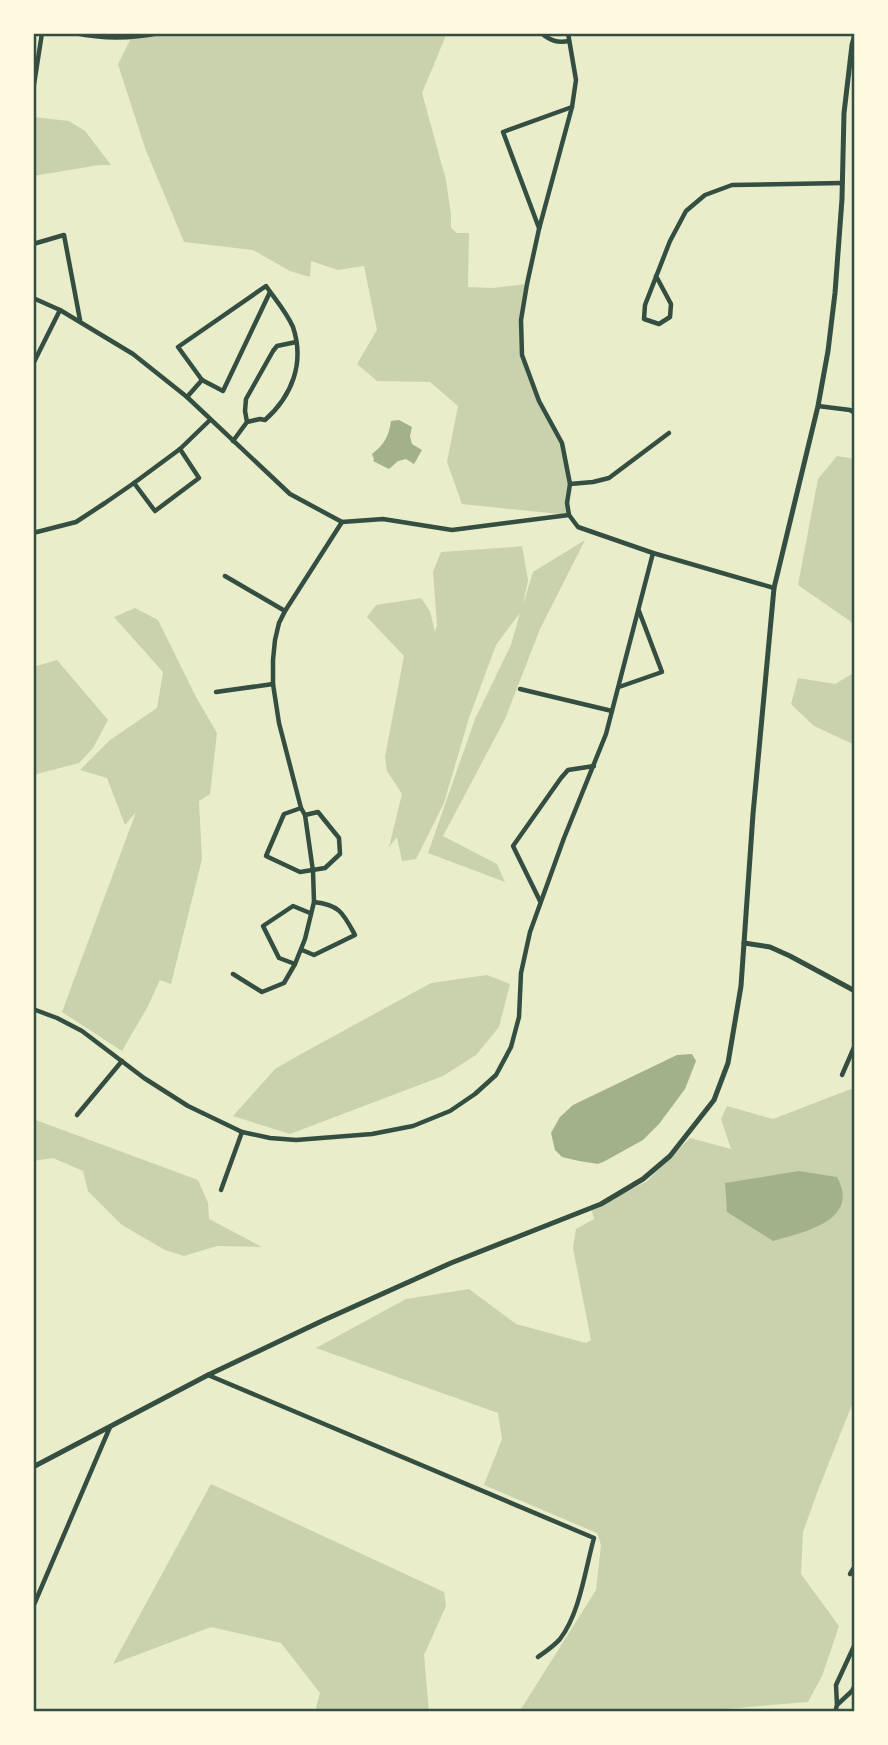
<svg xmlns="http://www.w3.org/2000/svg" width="888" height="1745" viewBox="0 0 888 1745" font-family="'PT Sans Narrow',sans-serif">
  <rect width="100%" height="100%" fill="#e9edc9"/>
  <g fill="#cad2ad">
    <polygon points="159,33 447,33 422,93 446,180 451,214 451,228 457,233 469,233 468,287 492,288 527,284 521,320 522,355 539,401 562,443 570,484 569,515 462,504 447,462 458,406 430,382 377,381 357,364 377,330 364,266 338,270 311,261 310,277 290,271 253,250 184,242 145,148 118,64 131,38"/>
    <polygon points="33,117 69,121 85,131 111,165 99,165 33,176"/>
    <polygon points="837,456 855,459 855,628 850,621 798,585 818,479"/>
    <polygon points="585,540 540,629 505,719 443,836 497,864 505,882 428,853 475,719 511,645 520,613 496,645 469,718 444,803 416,859 402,861 397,837 389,847 402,794 387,771 385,757 404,656 367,617 376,605 421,598 430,611 435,632 437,624 433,572 441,552 514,547 522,546 528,580 523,605 533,572"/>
    <polygon points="135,608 158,620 196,697 217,733 210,794 199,801 202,859 171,984 160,980 148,1006 122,1051 62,1012 136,812 125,825 107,778 80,770 110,740 157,708 163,672 114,617"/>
    <polygon points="57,660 108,720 93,748 79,763 33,775 33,667"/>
    <polygon points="855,672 855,745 814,726 791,704 798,678 835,684"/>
    <polygon points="487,975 510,984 499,1027 476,1055 443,1076 290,1134 233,1116 275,1069 301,1054 431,983"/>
    <polygon points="851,1089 855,1091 855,1397 817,1493 803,1532 801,1574 839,1626 822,1676 808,1702 687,1712 521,1712 521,1709 596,1590 601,1545 597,1533 484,1485 502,1439 498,1413 316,1348 406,1299 469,1289 516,1324 586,1343 591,1340 573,1248 576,1229 594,1219 591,1208 646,1182 690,1138 731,1149 721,1119 727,1106 773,1119"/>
    <polygon points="33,1119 198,1180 208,1203 209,1219 262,1247 217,1246 184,1256 165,1250 122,1225 88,1191 83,1171 53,1158 33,1161"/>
    <polygon points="211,1484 444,1592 446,1606 424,1655 429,1712 319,1712 316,1708 320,1693 281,1643 211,1627 113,1664"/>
  </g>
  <g fill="#a3b18a">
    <path d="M399 420 412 427 410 436 412 444 422 450 414 464 406 459 398 461 389 469 373 461 374 459 372 454C384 445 389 436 391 421Z"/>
    <polygon points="692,1054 696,1061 685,1089 659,1124 643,1140 605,1161 598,1164 579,1161 562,1157 555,1150 551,1133 560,1117 573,1105 677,1055"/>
    <path d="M799 1171 837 1177C861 1221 804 1232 773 1241L727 1212 725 1183Z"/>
  </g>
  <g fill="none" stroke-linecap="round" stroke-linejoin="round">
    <g stroke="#344e41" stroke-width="4.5">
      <path d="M75 33C103 39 130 39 159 33"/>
      <path d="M541 33C551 41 557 43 569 41"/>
      <polyline points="568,33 576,80 572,107 539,229 527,284 521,320 522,355 539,401 562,443 570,484 567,503 569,515 578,527 653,553 774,588"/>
      <polyline points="33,91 42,33"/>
      <polyline points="539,228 503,132 572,107"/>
      <polyline points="33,244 64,235 80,320"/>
      <polyline points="656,276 671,304 670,317 659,324 644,319 645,305 670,241 686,211 705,195 732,185 842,183"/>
      <polyline points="33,298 60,310 133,354 187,397 290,494 342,522 383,519 452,530 569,515"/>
      <polyline points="33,364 60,310"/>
      <polyline points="187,397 202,380"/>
      <polyline points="818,406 850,410 855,413"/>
      <path d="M247 422 260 419 265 420C292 396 305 363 293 327 287 313 275 299 266 286L178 347 202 380 223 391 270 292"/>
      <polyline points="233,441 247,422 245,411 246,399 273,351 277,346 296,342"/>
      <polyline points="134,483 155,511 199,478 180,449"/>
      <polyline points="570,484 593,482 609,478 669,433"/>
      <polyline points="33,533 76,522 105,503 134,483 180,449 210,420"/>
      <polyline points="225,576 285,611"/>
      <polyline points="619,687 662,672 639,611"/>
      <polyline points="520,689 612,711"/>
      <polyline points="216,692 273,684"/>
      <polyline points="301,808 284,814 266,856 300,872 325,868 340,854 339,838 318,812 305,815"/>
      <polyline points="540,901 513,846 561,778 568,770 594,766"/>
      <path d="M302 950 314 955 355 935C343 913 340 905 314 902"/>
      <polyline points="295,964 279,958 263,926 293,906 310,913"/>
      <polyline points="233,974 262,992 284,983 295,964 305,939 314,902 313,871 305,815 301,808 279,723 273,684 273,660 275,640 279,623 285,611 342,522"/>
      <polyline points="33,1009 57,1018 82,1031 144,1078 188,1106 242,1132 270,1138 296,1140 372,1134 413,1126 450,1111 475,1094 496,1075 511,1047 519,1017 521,973 530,932 564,838 606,734 653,553"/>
      <polyline points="842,1075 855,1045"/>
      <polyline points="77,1115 122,1061"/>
      <polyline points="221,1190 242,1132"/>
      <path d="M208 1375 594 1538C585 1570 580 1613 560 1639 554 1646 545 1652 538 1657"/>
      <polyline points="850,1574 855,1566"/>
      <polyline points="33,1607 110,1427"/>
      <polyline points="838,1704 852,1691 855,1685"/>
      <polyline points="835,1712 837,1705 836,1685 855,1644"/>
    </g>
    <g stroke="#344e41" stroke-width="5">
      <polyline points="744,943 770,947 790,956 855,991"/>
      <polyline points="33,1467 208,1375 324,1320 451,1263 601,1204 643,1179 670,1156 714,1100 728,1063 741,986 753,814 774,588 818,406 828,351 835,293 842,199 844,113 852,45 855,34"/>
    </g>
  </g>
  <rect width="888" height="1745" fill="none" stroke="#fefae0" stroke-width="70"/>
  <rect x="35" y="35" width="818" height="1675" fill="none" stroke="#344e41" stroke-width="2.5"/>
</svg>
